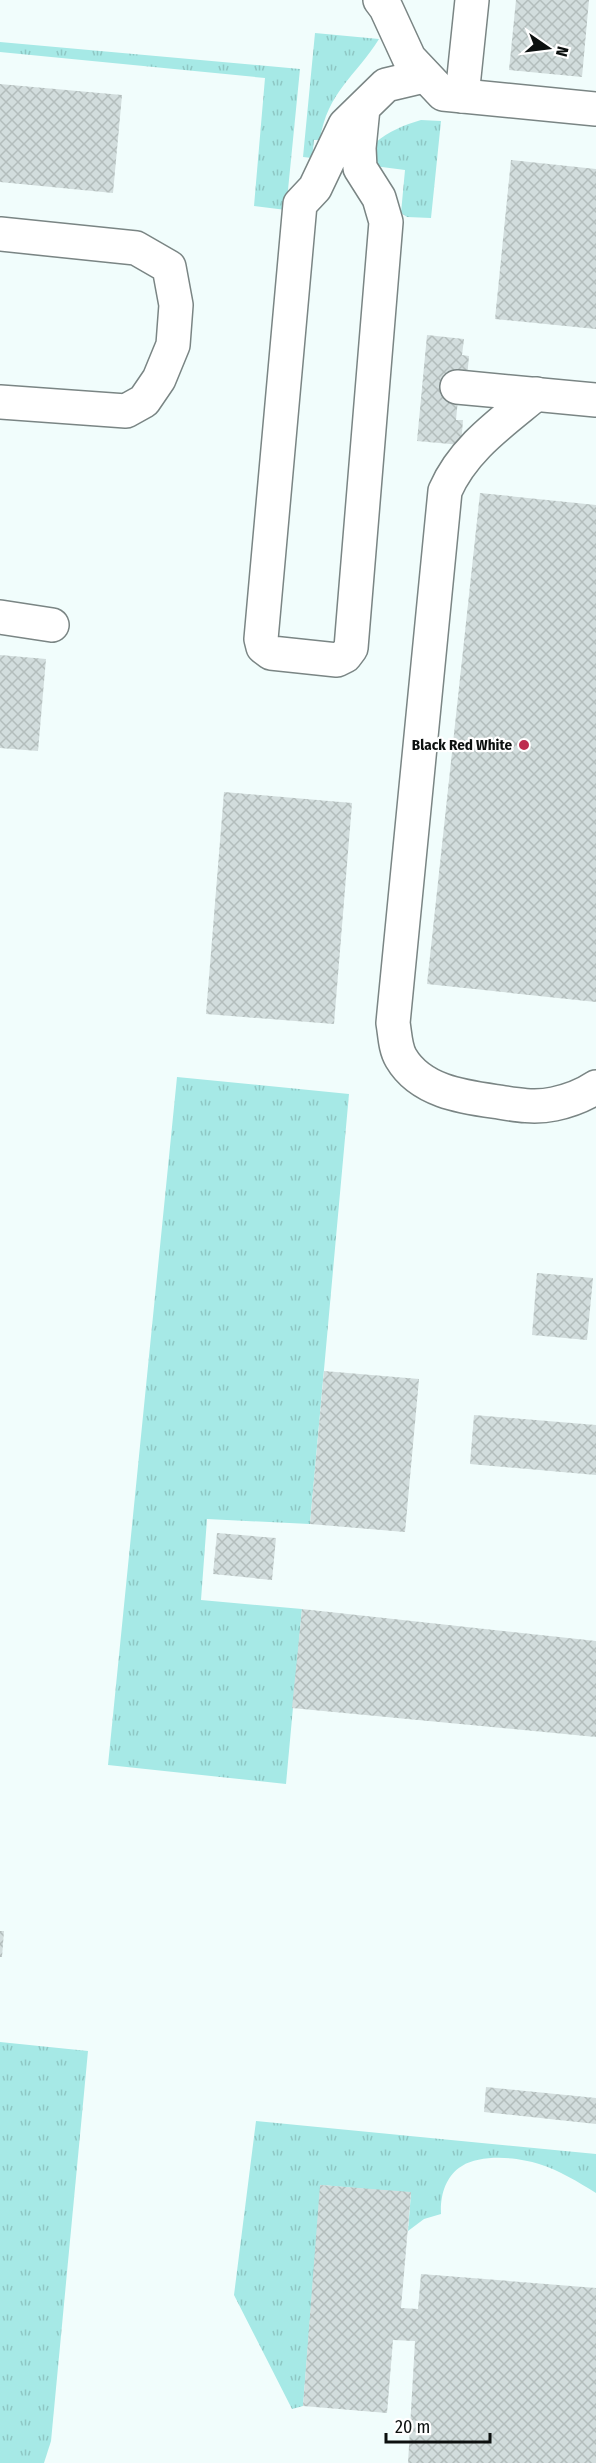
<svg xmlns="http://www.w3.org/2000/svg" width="596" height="2463" viewBox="0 0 596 2463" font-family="'Fira Sans Condensed',sans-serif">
  <defs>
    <pattern id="grass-tufts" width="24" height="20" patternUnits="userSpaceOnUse" patternTransform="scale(1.5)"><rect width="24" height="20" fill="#a6e9e6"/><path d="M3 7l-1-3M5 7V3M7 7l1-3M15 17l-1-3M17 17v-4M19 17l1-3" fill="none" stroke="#8ec7c4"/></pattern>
    <pattern id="building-cross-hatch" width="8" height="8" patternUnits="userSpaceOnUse" patternTransform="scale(1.5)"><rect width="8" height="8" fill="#d2dddd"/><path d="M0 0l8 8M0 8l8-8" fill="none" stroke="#b3bdbc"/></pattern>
  </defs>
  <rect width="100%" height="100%" fill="#f1fdfc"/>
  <g fill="url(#grass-tufts)">
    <path d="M315 33 379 39C356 76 327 92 320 140H314L312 158 303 157Z"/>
    <polygon points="0,42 300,69 286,210 254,206 265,78 0,52"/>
    <path d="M421 120 441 121 431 218 407 217 401 213 405 170 374 166 375 143C389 131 404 125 421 120Z"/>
    <polygon points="177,1077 349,1094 310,1524 207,1519 201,1600 302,1609 286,1784 108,1765"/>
    <polygon points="0,2042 88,2051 51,2441 44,2463 0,2463"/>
    <path d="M256 2121 596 2154V2193C578 2182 559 2170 539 2164 518 2157 481 2154 462 2166 445 2176 440 2197 441 2214L424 2219 408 2231 411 2193 321 2185 303 2406 292 2409 234 2295Z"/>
  </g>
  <g fill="url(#building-cross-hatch)">
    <polygon points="516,0 589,0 582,77 509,70"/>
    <polygon points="0,84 122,95 113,193 0,182"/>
    <polygon points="511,160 596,169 596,329 495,319"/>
    <polygon points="427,335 464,339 462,355 469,356 467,378 460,378 456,420 463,420 461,445 417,441"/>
    <polygon points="480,493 596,505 596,1002 427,984"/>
    <polygon points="0,655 46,659 38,751 0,748"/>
    <polygon points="224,792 352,803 334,1024 206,1014"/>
    <polygon points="537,1273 593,1278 587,1340 532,1335"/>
    <polygon points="324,1371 419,1379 405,1532 310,1524"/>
    <polygon points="474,1415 596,1425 596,1475 470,1464"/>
    <polygon points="217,1533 276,1538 272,1580 213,1574"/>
    <polygon points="302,1609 596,1641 596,1737 292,1708"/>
    <polygon points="0,1931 4,1931 2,1957 0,1957"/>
    <polygon points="486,2087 596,2098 596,2124 484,2112"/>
    <polygon points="320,2185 411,2192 401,2308 418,2309 421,2274 596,2288 596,2463 408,2463 415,2341 393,2340 387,2413 303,2406"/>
  </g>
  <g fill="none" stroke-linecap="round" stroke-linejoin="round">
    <defs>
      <g id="minor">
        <polyline points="380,0 386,8 409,58 443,94 596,109"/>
        <polyline points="462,96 472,0"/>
        <polyline points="363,108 359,148 360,168 379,198 386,222 351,648 345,656 337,660 271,653 263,647 261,639 300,204 315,188 345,125 386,85 424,76"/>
        <polyline points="0,234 136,248 169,267 176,305 173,345 159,379 144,401 126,411 0,402"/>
        <polyline points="457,387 596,400"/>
        <path d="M536 394C501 423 463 449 445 491L393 1023C395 1034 395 1048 401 1058 421 1092 464 1097 499 1102 517 1105 535 1108 554 1104 568 1101 584 1095 596 1087"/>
        <polyline points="0,617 52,625"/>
      </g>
    </defs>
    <use href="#minor" stroke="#7a8584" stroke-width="36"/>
    <use href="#minor" stroke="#fff" stroke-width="33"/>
  </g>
  <circle fill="#bd2c4e" stroke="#fff" stroke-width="2" cx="524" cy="745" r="6"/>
  <g text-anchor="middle" stroke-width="4.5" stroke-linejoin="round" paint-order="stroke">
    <g font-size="15" font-weight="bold" fill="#0c100f" stroke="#fff" text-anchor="end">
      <text x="512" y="750">Black Red White</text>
    </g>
  </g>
  <g transform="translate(548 48) rotate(104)" stroke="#ffffff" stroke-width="4.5" paint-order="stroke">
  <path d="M0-4.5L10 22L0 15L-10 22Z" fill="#0c100f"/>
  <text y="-9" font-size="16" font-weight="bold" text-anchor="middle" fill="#0c100f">N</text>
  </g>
  <path d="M386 2433v9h104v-9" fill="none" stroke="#0c100f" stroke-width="3"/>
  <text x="395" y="2433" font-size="18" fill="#0c100f" stroke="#ffffff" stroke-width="4.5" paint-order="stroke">20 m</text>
</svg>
